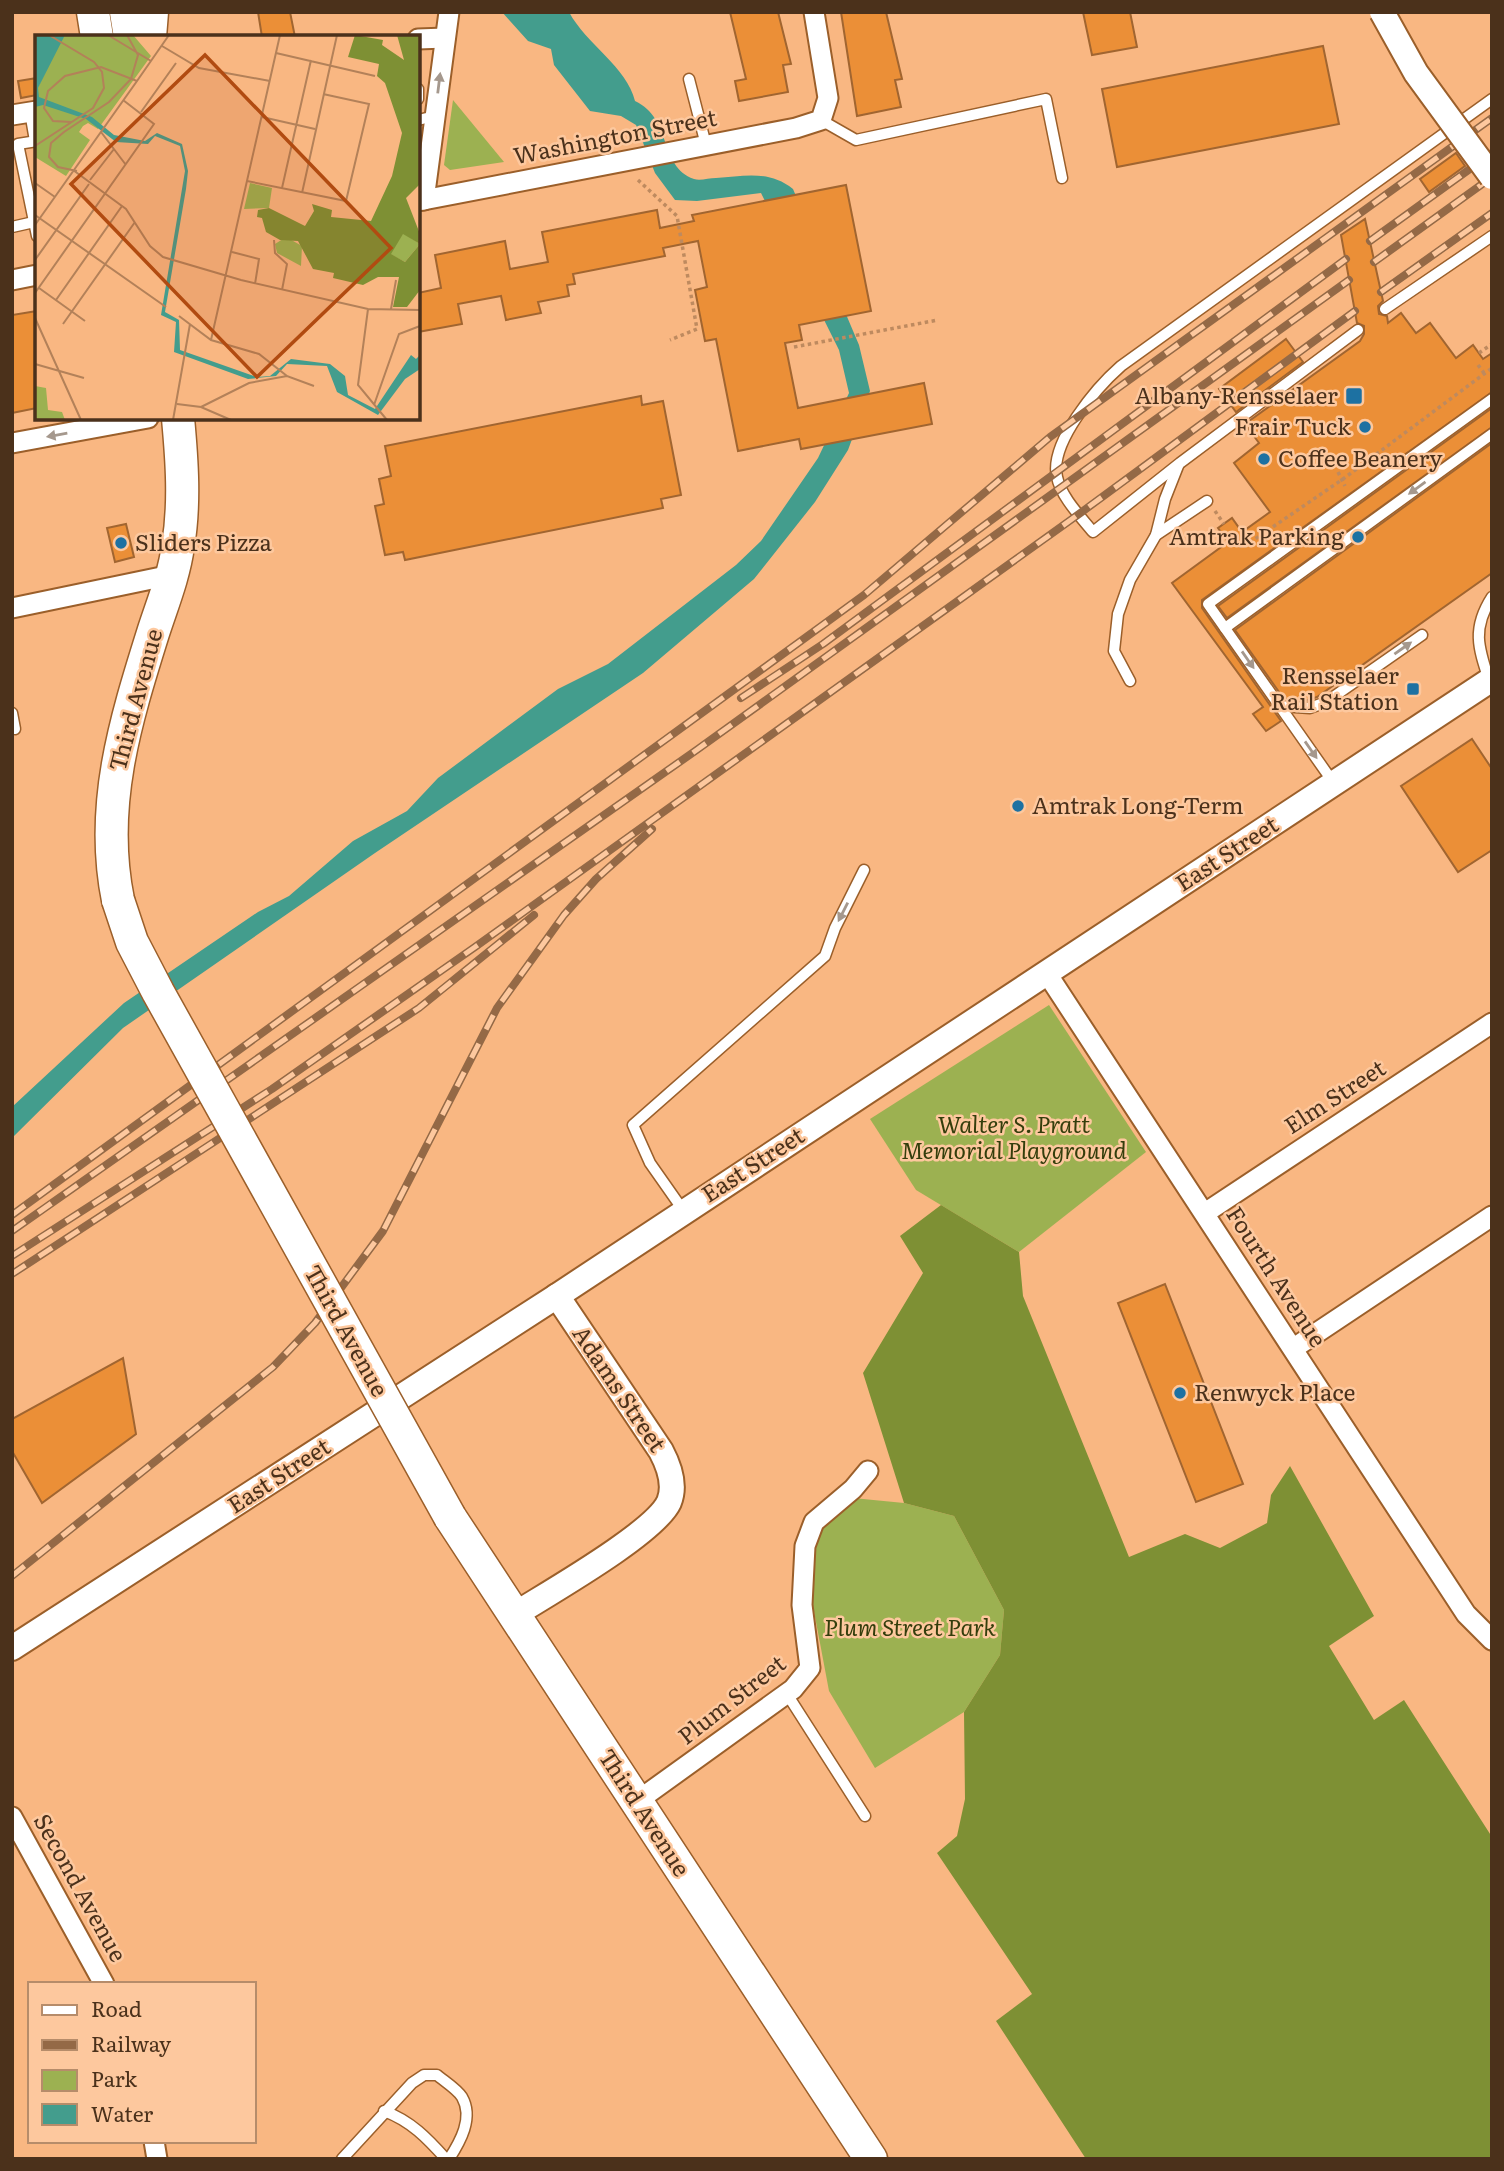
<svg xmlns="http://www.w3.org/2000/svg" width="1504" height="2171" viewBox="0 0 1504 2171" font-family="Literata,serif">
  <rect width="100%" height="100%" fill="#f9b782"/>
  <g fill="#9cb151">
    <polygon points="453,100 504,162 450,170 444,165"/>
    <polygon points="1049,1005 1146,1152 1019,1252 916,1190 870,1119"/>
    <polygon points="853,1498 904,1503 954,1516 1004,1610 1000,1655 964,1712 875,1768 829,1691 810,1590 810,1558 822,1525"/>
  </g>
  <polygon fill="#7e9034" points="941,1205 1019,1252 1023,1296 1129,1557 1185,1534 1220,1548 1267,1523 1271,1495 1290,1466 1374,1616 1329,1646 1374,1720 1404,1700 1492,1837 1492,2159 1086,2159 996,2021 1032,1994 937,1853 957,1836 965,1799 964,1712 1000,1655 1004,1610 954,1516 904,1503 863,1373 923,1273 900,1236"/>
  <path fill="#439d8d" d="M502 12H569C586 44 627 67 635 101 673 119 658 166 694 179 700 181 709 178 716 178 745 176 769 170 793 189L859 345 870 391 848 450 815 502 754 579 643 673 375 853 123 1028 12 1138V1107L124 1003 258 912 289 896 353 841 407 811 438 778 558 689 608 664 736 565 761 541 818 458 849 393 839 350 761 193 697 201 675 200 655 173 636 125 621 116 590 111 554 65 551 49 528 41Z"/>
  <g fill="#eb8f37" stroke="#a16530" stroke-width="2">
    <polygon points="258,12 290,12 295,37 262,37"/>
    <polygon points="730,12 778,12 791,64 783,65 788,92 739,101 735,81 746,79"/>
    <polygon points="841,12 886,12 902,79 895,80 901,107 857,116"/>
    <polygon points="1083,12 1130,12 1137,47 1092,55"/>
    <polygon points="1323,46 1339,124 1117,167 1102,89"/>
    <polygon points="37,78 37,95 21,98 18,81"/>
    <polygon points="1456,153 1465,166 1429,192 1420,179"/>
    <polygon points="846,185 871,311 799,325 802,340 785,343 798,408 924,383 932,424 801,449 799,439 738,451 716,339 705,341 695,290 707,287 698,241 663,248 665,256 573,274 575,284 567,285 569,296 538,302 541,313 506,320 501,296 458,304 462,324 418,332 418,293 441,288 435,255 505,241 510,269 548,262 542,232 657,210 660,228 694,221 692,215"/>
    <polygon points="1365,219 1383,301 1378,306 1379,314 1387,316 1388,323 1401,313 1416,333 1430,323 1456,358 1473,345 1483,359 1492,353 1492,392 1202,600 1202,608 1281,721 1266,731 1253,714 1263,707 1172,583 1228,542 1218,528 1232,518 1242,532 1270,512 1234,463 1259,443 1245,424 1360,341 1364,334 1364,326 1357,323 1341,235"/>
    <polygon points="37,311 37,408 12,413 12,315"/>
    <polygon points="1286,339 1303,362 1236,412 1219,389"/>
    <polygon points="641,396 642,405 663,401 681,495 661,499 663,508 405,560 403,552 385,555 375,506 384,504 379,479 391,476 385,446"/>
    <polygon points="1492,408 1492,427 1227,618 1218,606"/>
    <polygon points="1492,443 1492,573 1317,697 1309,700 1284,699 1235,630"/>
    <polygon points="126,524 134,557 115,562 107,528"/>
    <polygon points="1472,739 1492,769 1492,850 1458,872 1401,786"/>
    <polygon points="1165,1284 1243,1484 1196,1502 1118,1303"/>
    <polygon points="123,1358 136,1434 42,1503 12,1451 12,1419"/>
  </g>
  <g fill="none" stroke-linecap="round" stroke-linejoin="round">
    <defs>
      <g id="service">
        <polyline points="689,79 706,145"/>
        <polyline points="418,89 418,99"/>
        <polyline points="30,112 35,141"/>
        <polyline points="418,120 435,116"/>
        <polyline points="821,120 856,140 1046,99 1062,178"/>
        <polyline points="37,141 18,144 37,236"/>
        <polyline points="12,227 34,222"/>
        <polyline points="1385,309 1492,236"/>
        <path d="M1358 330 1180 463 1093 532C1081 517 1061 497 1057 477 1049 443 1097 387 1121 366L1492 99"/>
        <polyline points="1156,535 1165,499 1178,466"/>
        <polyline points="1225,628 1492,434"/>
        <path d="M1489 680C1478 647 1472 628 1492 597"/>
        <polyline points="1130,681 1114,651 1118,614 1130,580 1156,535 1207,501"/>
        <polyline points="1280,706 1310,708 1326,702 1422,635"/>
        <polyline points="12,713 15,729"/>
        <polyline points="1333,782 1208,604 1492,399"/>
        <polyline points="683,1210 650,1163 633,1125 825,956 835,928 864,870"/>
        <polyline points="787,1694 865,1816"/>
        <path d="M384 2111C411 2121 427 2138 446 2159"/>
        <path d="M342 2159 412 2083 424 2075H437C444 2081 457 2089 462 2097 474 2118 460 2142 449 2159"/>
      </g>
      <g id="minor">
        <polyline points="418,39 445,38"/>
        <polyline points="12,115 37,111"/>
        <polyline points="424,200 449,12"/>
        <polyline points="418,201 796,128 821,120 828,98 814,12"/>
        <polyline points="12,280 37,275"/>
        <polyline points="12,443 148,418"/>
        <polyline points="12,608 171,575"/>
        <polyline points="1046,972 1466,1614 1492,1640"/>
        <polyline points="1205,1213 1492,1023"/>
        <polyline points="1294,1348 1492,1216"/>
        <polyline points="636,1802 793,1689 810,1668 802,1605 805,1546 814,1522 853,1489 868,1471"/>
        <polyline points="12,1817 104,1984"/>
        <polyline points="154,2141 157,2159"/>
      </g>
      <g id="tertiary">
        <path d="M514 1615C547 1594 655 1533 669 1502 676 1485 669 1466 661 1451L557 1296"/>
        <polyline points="12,1648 557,1296 1492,679"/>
      </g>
      <g id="primary">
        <polyline points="93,12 97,37"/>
        <polyline points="126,12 130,37"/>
        <polyline points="150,37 152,12"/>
        <path d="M118 900C99 807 125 722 153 633 162 605 174 576 178 546 185 504 182 461 178 418"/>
        <polyline points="450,1517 871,2159"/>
      </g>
    </defs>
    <use href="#service" stroke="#9b5f2a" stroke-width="13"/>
    <use href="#minor" stroke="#9b5f2a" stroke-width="23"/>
    <use href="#tertiary" stroke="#9b5f2a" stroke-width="28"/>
    <use href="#primary" stroke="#9b5f2a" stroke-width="35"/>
    <g stroke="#be8a5f" stroke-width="3.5" stroke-dasharray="3.5 3.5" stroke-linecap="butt">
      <polyline points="638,180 677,216 697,329 670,340"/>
      <polyline points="794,347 938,320"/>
      <polyline points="1479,353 1492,344"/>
      <polyline points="1478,365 1484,373"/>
      <polyline points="1338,472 1345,486"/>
      <polyline points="1215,511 1224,524"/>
      <polyline points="1235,539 1242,548 1343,479 1492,368"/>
    </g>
    <use href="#service" stroke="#fff" stroke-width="10"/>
    <use href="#minor" stroke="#fff" stroke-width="19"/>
    <use href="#tertiary" stroke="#fff" stroke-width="24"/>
    <use href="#primary" stroke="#fff" stroke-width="32"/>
    <defs>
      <g id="rail">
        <polyline points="1370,241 1492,153"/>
        <polyline points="1374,262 1492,177"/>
        <polyline points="1381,292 1492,213"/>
        <polyline points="741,698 823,644 1346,259"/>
        <polyline points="12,1215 864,595 1050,437 1492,118"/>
        <polyline points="12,1231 698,749 1349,280"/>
        <polyline points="12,1256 272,1089 475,947 1079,514 1355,311"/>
        <polyline points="12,1274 419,1008 534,915"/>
        <polyline points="12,1576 273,1367 315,1323 383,1231 497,1008 564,915 596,879 652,829"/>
      </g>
    </defs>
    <use href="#rail" stroke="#946946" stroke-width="8"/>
    <use href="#rail" stroke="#fdc89e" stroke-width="5" stroke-dasharray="16" stroke-linecap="butt"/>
    <defs>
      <polyline id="tertiary-bridge" points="1382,12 1416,73 1492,177"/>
      <polyline id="primary-bridge" points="118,900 132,942 158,992 450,1517"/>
    </defs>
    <use href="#tertiary-bridge" stroke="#9b5f2a" stroke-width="28" stroke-linecap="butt"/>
    <use href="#primary-bridge" stroke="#9b5f2a" stroke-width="35" stroke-linecap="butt"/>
    <use href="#tertiary-bridge" stroke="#fff" stroke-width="24"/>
    <use href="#primary-bridge" stroke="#fff" stroke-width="32"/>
  </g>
  <defs><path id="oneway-solid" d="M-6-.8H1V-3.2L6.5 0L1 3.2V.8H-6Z" transform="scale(1.75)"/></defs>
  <g fill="#a5988d">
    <use href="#oneway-solid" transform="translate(439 83) rotate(-83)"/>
    <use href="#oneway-solid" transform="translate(57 435) rotate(170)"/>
    <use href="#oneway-solid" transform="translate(1417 488) rotate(144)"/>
    <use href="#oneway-solid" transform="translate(1403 648) rotate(-35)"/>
    <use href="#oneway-solid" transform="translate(1248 660) rotate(55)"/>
    <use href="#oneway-solid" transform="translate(1311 750) rotate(55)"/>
    <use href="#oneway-solid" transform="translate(843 912) rotate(117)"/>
  </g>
  <g fill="#1d71a2" stroke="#fdc89e" stroke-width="2.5">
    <rect x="1345" y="387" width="18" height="18" rx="3.5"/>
    <circle cx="1365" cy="427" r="7"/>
    <circle cx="1264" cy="459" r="7"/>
    <circle cx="1358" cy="537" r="7"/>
    <circle cx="121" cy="543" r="7"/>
    <rect x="1406" y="682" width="14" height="14" rx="3.5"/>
    <circle cx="1018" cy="806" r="7"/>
    <circle cx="1180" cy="1393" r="7"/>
  </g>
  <g text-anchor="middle" stroke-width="5" stroke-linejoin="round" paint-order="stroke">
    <g font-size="23" fill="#4b311b" stroke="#fdc89e">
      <text transform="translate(615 137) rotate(-11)" y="8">Washington Street</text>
      <text transform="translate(136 700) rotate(-75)" y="8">Third Avenue</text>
      <text transform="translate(1227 854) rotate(-33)" y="8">East Street</text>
      <text transform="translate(1335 1097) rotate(-33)" y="8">Elm Street</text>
      <text transform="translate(753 1165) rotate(-33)" y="8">East Street</text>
      <text transform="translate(1276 1277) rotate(57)" y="8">Fourth Avenue</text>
      <text transform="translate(346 1331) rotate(61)" y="8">Third Avenue</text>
      <text transform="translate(619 1389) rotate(56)" y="8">Adams Street</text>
      <text transform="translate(279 1476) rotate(-33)" y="8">East Street</text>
      <text transform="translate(732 1700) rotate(-38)" y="8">Plum Street</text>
      <text transform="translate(644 1813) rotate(57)" y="8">Third Avenue</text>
      <text transform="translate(80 1888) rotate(61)" y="8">Second Avenue</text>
    </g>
    <g font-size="23" fill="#4b311b" stroke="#fdc89e" text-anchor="end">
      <text x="1338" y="404">Albany-Rensselaer</text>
      <text x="1351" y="435">Frair Tuck</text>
      <text x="1278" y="467" text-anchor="start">Coffee Beanery</text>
      <text x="1344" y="545">Amtrak Parking</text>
      <text x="135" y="551" text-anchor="start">Sliders Pizza</text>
      <text x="1399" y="684">Rensselaer<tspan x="1399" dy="26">Rail Station</tspan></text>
      <text x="1032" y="814" text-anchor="start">Amtrak Long-Term</text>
      <text x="1194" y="1401" text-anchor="start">Renwyck Place</text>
    </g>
    <g font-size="23" font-style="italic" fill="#343e0c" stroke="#fdc89e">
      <text x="1014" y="1133">Walter S. Pratt<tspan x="1014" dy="26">Memorial Playground</tspan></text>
      <text x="910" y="1636">Plum Street Park</text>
    </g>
  </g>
  <g transform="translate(35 35)">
    <rect width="385" height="385" fill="#f9b782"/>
    <path d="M27 0H98L116 21 63 94 53 88 48 91 44 97 55 105 31 141 0 122V59ZM215 148 237 153 234 173 209 174ZM368 198 385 209 370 227 355 219ZM251 202 267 211 266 231 242 218 240 209ZM0 351 11 353 13 375 27 377 30 385H0Z" fill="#9cb151"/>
    <path d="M320 0 348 5 347 10 369 25 362 0H385V149L371 163 385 199V255L372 272H358L364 242H343L328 250 298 243 299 238 278 234 263 206 245 205 231 197 227 183 222 182 223 175 234 173 270 191 279 176 277 169 297 175 296 182 336 186 357 141 367 98 350 48 342 41 344 29 313 22ZM368 199 385 209 370 227 356 219Z" fill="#7e9034" fill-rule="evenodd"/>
    <path d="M0 0H30L3 53 4 62 57 82 79 100 110 106 122 98 147 109 153 136 151 154 130 277 144 285 145 315 222 342 235 341 256 324 295 329 310 341 313 360 340 374 376 320 381 324 385 320V334L370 344 343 380 302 357 292 331 252 329 241 341 213 344 139 317 141 287 126 280 150 136 145 111 120 101 113 109 81 107 51 84 8 70 0 72Z" fill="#439d8d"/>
    <path fill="none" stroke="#b38159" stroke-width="2" d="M73 0 116 26M127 11 164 33 235 46M241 18 340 41M102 46 134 0M106 77 141 28M227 82 280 94M29 97 74 67 96 44 103 20 92 0M29 97 16 108 14 122 23 132 42 136M66 97 91 130M0 111 58 73 69 53 67 37 59 27 14 0M38 135 91 174 115 211 128 222 206 245 333 274 385 275M55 145 79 114M212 146 311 166 334 69 288 59M0 148 20 162M247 153 276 25M267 158 302 0M0 180 131 272M0 190 102 46 66 32 30 41 13 56 9 73 18 86 36 87M239 205 240 218 252 229 247 255M197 217 224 224 220 249M0 225 54 149M4 253 50 286M0 258 119 89 88 65M21 265 87 171M333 274 323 350 352 385M356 274 361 245M144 281 176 305 224 319 252 341M0 283 46 385M28 289 100 187M176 305 245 0M0 329 49 343M142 369 166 372 196 385M339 370 364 299 385 291M166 372 214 348 252 341 279 351M138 385 155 289"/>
    <path fill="#b14b11" fill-opacity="0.15" stroke="#b14b11" stroke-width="3.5" d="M170 20 356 213 222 342 36 149Z"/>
    <rect width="385" height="385" fill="none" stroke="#4b311b" stroke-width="3.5"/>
  </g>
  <rect width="1504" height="2171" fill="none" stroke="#4b311b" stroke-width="28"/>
  <rect x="28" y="1982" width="228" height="161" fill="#fdc89e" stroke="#b68c6a" stroke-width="2"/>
  <rect x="42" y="2005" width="35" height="10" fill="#ffffff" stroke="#b68c6a" stroke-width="2"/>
  <text x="91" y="2017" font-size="21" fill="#4b311b">Road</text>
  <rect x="42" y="2040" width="35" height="10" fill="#946946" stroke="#b68c6a" stroke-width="2"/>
  <text x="91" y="2052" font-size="21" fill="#4b311b">Railway</text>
  <rect x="42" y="2070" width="35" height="21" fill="#9cb151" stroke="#b68c6a" stroke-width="2"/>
  <text x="91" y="2087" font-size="21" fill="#4b311b">Park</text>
  <rect x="42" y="2104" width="35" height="21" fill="#439d8d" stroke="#b68c6a" stroke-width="2"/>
  <text x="91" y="2122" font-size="21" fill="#4b311b">Water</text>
</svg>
